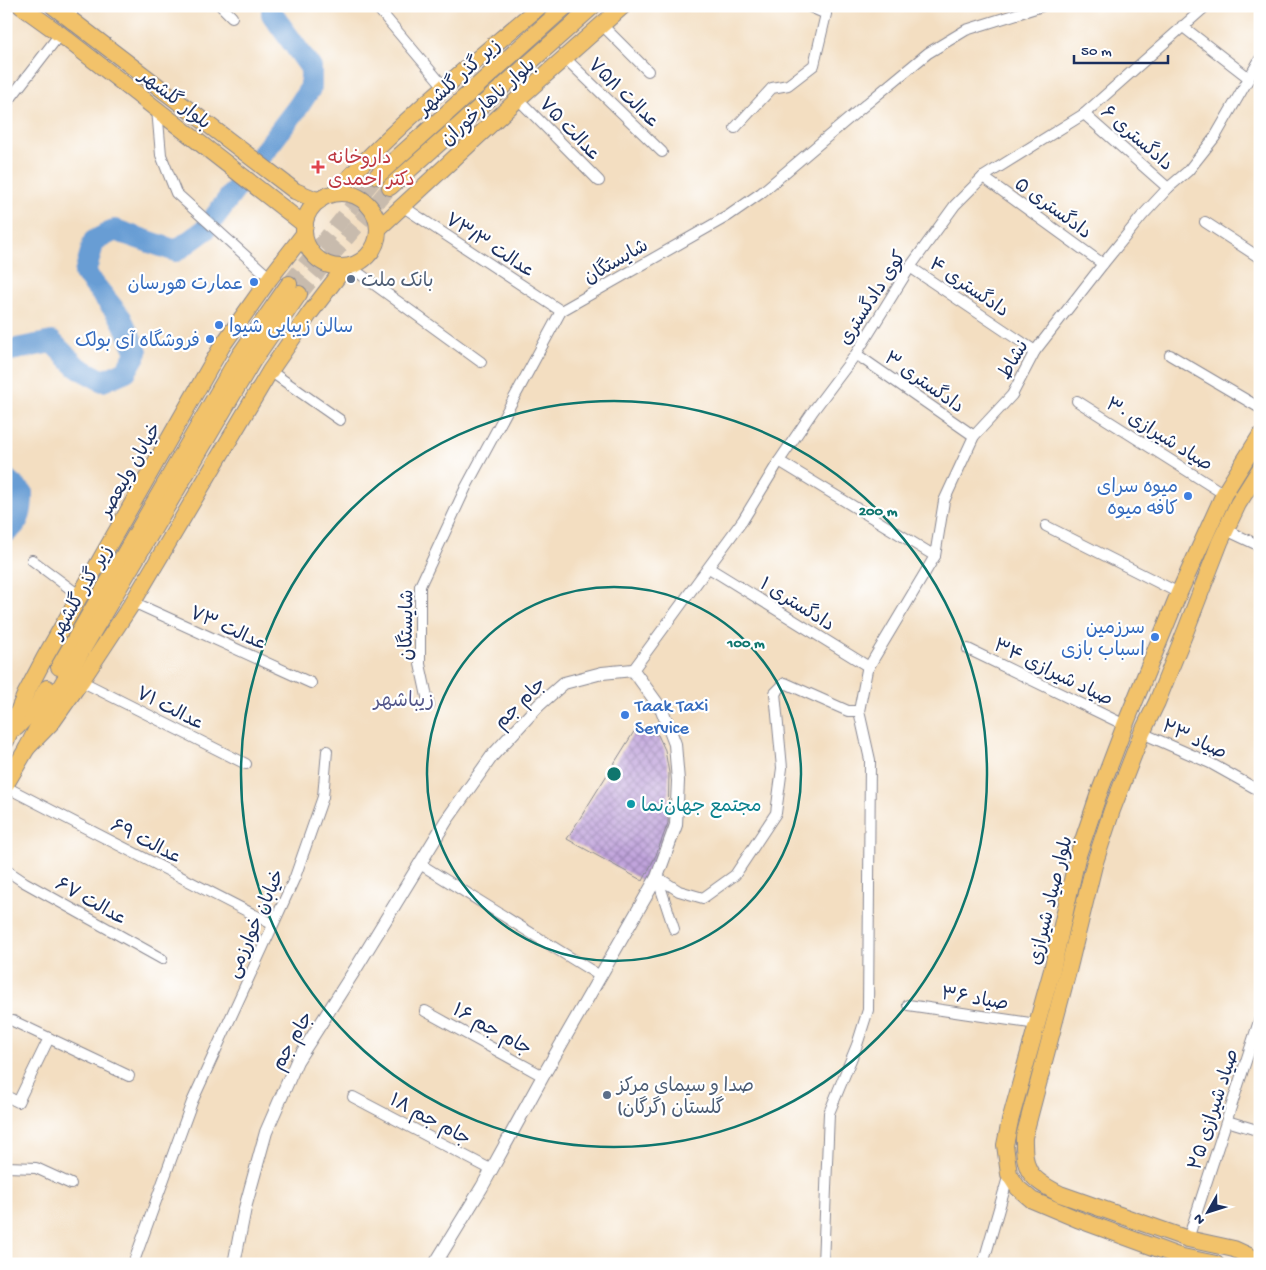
<svg xmlns="http://www.w3.org/2000/svg" width="1266" height="1270" viewBox="0 0 1266 1270" font-family="'Gochi Hand','Playpen Sans Arabic',sans-serif">
  <defs>
    <pattern id="building-cross-hatch" width="8" height="8" patternUnits="userSpaceOnUse" patternTransform="scale(1.25)"><rect width="8" height="8" fill="#c1a4dc"/><path d="M0 0l8 8M0 8l8-8" fill="none" stroke="#9c86b6"/></pattern>
  </defs>
  <rect width="100%" height="100%" fill="#fff"/>
  <filter id="ink" filterUnits="userSpaceOnUse"><feTurbulence type="fractalNoise" baseFrequency=".02" numOctaves="2"/><feDisplacementMap in="SourceGraphic" scale="10" xChannelSelector="R" yChannelSelector="G"/><feConvolveMatrix kernelMatrix="1 2 1 2 8 2 1 2 1" color-interpolation-filters="sRGB"/></filter>
  <filter id="wash" filterUnits="userSpaceOnUse"><feTurbulence type="fractalNoise" baseFrequency=".0096" numOctaves="4" result="noise"/><feDisplacementMap in="SourceGraphic" scale="20" xChannelSelector="R" yChannelSelector="G"/><feGaussianBlur stdDeviation="1.12" result="paint"/><feColorMatrix in="noise" values="0 0 0 0 0 0 0 0 0 0 0 0 0 0 0 0 0 1.4 0 .05"/><feComposite in="paint" operator="in"/></filter>
  <g filter="url(#wash)">
    <rect width="100%" height="100%" fill="#f3dec1"/>
    <g fill="none" stroke-linecap="round" stroke-linejoin="round">
      <g stroke="#689dd4" stroke-width="22">
        <polyline points="263,153 298,107 311,87 311,68 272,14 272,6"/>
        <polyline points="6,351 52,342 77,367 103,381 126,371 137,352 121,318 85,273 94,241 115,230 176,251 205,230 234,191"/>
        <path d="M6 479 22 493C22 509 21 523 6 532"/>
      </g>
    </g>
    <g id="blocks">
      <polygon fill="url(#building-cross-hatch)" points="635,730 658,735 665,750 669,773 668,823 656,855 643,881 567,839"/>
    </g>
  </g>
  <g filter="url(#ink)">
    <use href="#blocks" fill-opacity="0" stroke="#878690" stroke-width="1"/>
    <g fill="none" stroke-linecap="round" stroke-linejoin="round">
      <g stroke="#c8bbad" stroke-width="16" stroke-dasharray="16 8" stroke-linecap="butt">
        <polyline points="289,284 377,176"/>
        <polyline points="299,294 390,187"/>
      </g>
      <defs>
        <g id="minor">
          <polyline points="221,6 232,17"/>
          <polyline points="376,6 445,88"/>
          <polyline points="69,18 75,6"/>
          <polyline points="602,25 648,71"/>
          <polyline points="1182,26 1249,78"/>
          <polyline points="565,58 662,152"/>
          <polyline points="518,99 599,181"/>
          <polyline points="6,104 60,34"/>
          <polyline points="157,109 161,155 176,193 270,278"/>
          <polyline points="1084,114 1168,188"/>
          <polyline points="735,128 772,88 788,85 814,65 826,14 808,6"/>
          <polyline points="983,177 1103,264"/>
          <polyline points="402,206 561,311"/>
          <polyline points="1205,222 1260,258"/>
          <polyline points="349,266 481,362"/>
          <polyline points="910,267 1035,351"/>
          <polyline points="856,354 974,436"/>
          <polyline points="1170,355 1260,408"/>
          <polyline points="270,371 340,420"/>
          <polyline points="1077,401 1224,494"/>
          <polyline points="779,461 935,556"/>
          <polyline points="1046,526 1179,593"/>
          <polyline points="1226,530 1260,546"/>
          <polyline points="32,560 80,596"/>
          <polyline points="709,568 869,667"/>
          <polyline points="133,602 311,683"/>
          <polyline points="968,649 1125,725"/>
          <polyline points="633,670 743,520 779,461 813,411 856,354 910,267 955,205 983,177 1084,114 1206,6"/>
          <polyline points="81,681 246,764"/>
          <polyline points="429,706 420,664 420,586 466,487 561,311 728,216 761,193 859,110 928,53 966,30 1042,6"/>
          <polyline points="1142,733 1210,763 1260,791"/>
          <polyline points="6,787 272,924"/>
          <polyline points="420,864 600,976"/>
          <polyline points="6,870 24,882 162,959"/>
          <polyline points="674,929 657,877 679,891 703,898 735,875 776,813 782,768 775,693 785,683 848,711 859,711"/>
          <polyline points="908,1005 1037,1024"/>
          <polyline points="425,1011 543,1076"/>
          <polyline points="13,1021 129,1076"/>
          <polyline points="6,1096 18,1102 49,1038"/>
          <polyline points="353,1097 492,1170"/>
          <polyline points="1227,1121 1260,1131"/>
          <polyline points="6,1167 36,1168 71,1184"/>
          <polyline points="1188,1239 1260,1018"/>
          <polyline points="133,1264 192,1102 295,877 323,797 327,751"/>
          <polyline points="823,1264 829,1113 857,1045 868,1010 870,760 859,711 867,670 935,556 944,501 974,436 1012,395 1035,351 1103,264 1142,216 1168,188 1188,171 1215,137 1260,59"/>
          <polyline points="983,1264 1009,1174"/>
        </g>
        <polyline id="tertiary" points="234,1264 245,1208 266,1132 297,1061 358,965 446,821 492,756 539,705 564,683 602,673 633,670 662,710 675,744 678,781 676,825 657,877 543,1076 482,1187 435,1264"/>
        <g id="primary">
          <polyline points="21,6 60,34 305,225"/>
          <polyline points="53,6 295,191 319,201"/>
          <polyline points="377,176 566,6"/>
          <polyline points="390,187 593,6"/>
          <path d="M335 193C396 124 470 66 540 6"/>
          <circle cx="341" cy="230" r="37"/>
          <polyline points="379,228 518,99 623,6"/>
          <path d="M1260 469 1238 504 1220 542 1186 630 1157 702 1142 733 1112 810 1094 865 1068 971 1024 1137C1023 1171 1030 1179 1060 1194L1188 1239 1234 1249 1260 1261"/>
          <polyline points="59,667 239,356 289,284"/>
          <polyline points="16,728 37,706 47,688"/>
          <polyline points="6,741 25,695 45,657 222,346 270,278 304,234"/>
          <polyline points="27,748 53,721 81,681 133,602 270,371 310,313 345,267"/>
          <polyline points="6,784 27,748 45,713 252,362 299,294"/>
          <polyline points="1216,1264 1178,1256 1077,1219 1032,1200 1018,1188 1009,1174 1005,1145 1010,1121 1052,970 1077,858 1098,796 1125,725 1179,593 1224,494 1260,436"/>
        </g>
      </defs>
      <use href="#minor" stroke="#878690" stroke-width="12"/>
      <use href="#tertiary" stroke="#878690" stroke-width="14"/>
      <use href="#primary" stroke="#878690" stroke-width="18"/>
      <use href="#minor" stroke="#fff" stroke-width="10"/>
      <use href="#tertiary" stroke="#fff" stroke-width="12"/>
      <use href="#primary" stroke="#f2c26a" stroke-width="16"/>
    </g>
  </g>
  <g fill="none" stroke="#0f766e" stroke-width="2.5">
    <circle cx="614" cy="774" r="187"/>
    <circle cx="614" cy="774" r="373"/>
  </g>
  <path fill="#e0444e" stroke="#fff" stroke-width="2" d="M315.5 159.5h5v5h5v5h-5v5h-5v-5h-5v-5h5z"/>
  <g fill="#5c6f8a" stroke="#fff" stroke-width="2">
    <circle cx="351" cy="279" r="5"/>
    <circle cx="607" cy="1095" r="5"/>
  </g>
  <g fill="#3f7fe0" stroke="#fff" stroke-width="2">
    <circle cx="254" cy="282" r="5"/>
    <circle cx="219" cy="325" r="5"/>
    <circle cx="210" cy="339" r="5"/>
    <circle cx="1188" cy="496" r="5"/>
    <circle cx="1155" cy="637" r="5"/>
    <circle cx="625" cy="715" r="5"/>
  </g>
  <circle fill="#0f9aa8" stroke="#fff" stroke-width="2" cx="631" cy="804" r="5"/>
  <g text-anchor="middle" stroke-width="4.5" stroke-linejoin="round" paint-order="stroke">
    <g font-size="19" fill="#1b2f5e" stroke="#fff">
      <text transform="translate(458 76) rotate(-42)" y="7">زیر گذر گلشهر</text>
      <text transform="translate(625 92) rotate(44)" y="7">۷۵/۱ عدالت</text>
      <text transform="translate(176 98) rotate(38)" y="7">بلوار گلشهر</text>
      <text transform="translate(487 101) rotate(-42)" y="7">بلوار ناهارخوران</text>
      <text transform="translate(571 128) rotate(46)" y="7">۷۵ عدالت</text>
      <text transform="translate(1138 137) rotate(41)" y="7">دادگستری ۶</text>
      <text transform="translate(1054 207) rotate(36)" y="7">دادگستری ۵</text>
      <text transform="translate(491 244) rotate(33)" y="7">۷۳/۳ عدالت</text>
      <text transform="translate(615 260) rotate(-30)" y="7">شایستگان</text>
      <text transform="translate(970 286) rotate(34)" y="7">دادگستری ۴</text>
      <text transform="translate(871 297) rotate(-57)" y="7">کوی دادگستری</text>
      <text transform="translate(1012 359) rotate(-60)" y="7">نشاط</text>
      <text transform="translate(925 381) rotate(35)" y="7">دادگستری ۳</text>
      <text transform="translate(1160 433) rotate(32)" y="7">صیاد شیرازی ۳۰</text>
      <text transform="translate(129 469) rotate(-60)" y="7">خیابان ولیعصر</text>
      <text transform="translate(80 591) rotate(-60)" y="7">زیر گذر گلشهر</text>
      <text transform="translate(798 603) rotate(32)" y="7">دادگستری ۱</text>
      <text transform="translate(405 625) rotate(-89)" y="7">شایستگان</text>
      <text transform="translate(229 627) rotate(24)" y="7">عدالت ۷۳</text>
      <text transform="translate(1054 671) rotate(26)" y="7">صیاد شیرازی ۳۴</text>
      <text transform="translate(519 702) rotate(-45)" y="7">جام جم</text>
      <text transform="translate(171 707) rotate(27)" y="7">عدالت ۷۱</text>
      <text transform="translate(1195 738) rotate(25)" y="7">صیاد ۲۳</text>
      <text transform="translate(147 840) rotate(27)" y="7">عدالت ۶۹</text>
      <text transform="translate(92 900) rotate(29)" y="7">عدالت ۶۷</text>
      <text transform="translate(1049 900) rotate(-76)" y="7">بلوار صیاد شیرازی</text>
      <text transform="translate(254 923) rotate(-66)" y="7">خیابان خوارزمی</text>
      <text transform="translate(975 997) rotate(9)" y="7">صیاد ۳۶</text>
      <text transform="translate(493 1028) rotate(29)" y="7">۱۶ جام جم</text>
      <text transform="translate(291 1040) rotate(-60)" y="7">جام جم</text>
      <text transform="translate(1212 1109) rotate(-72)" y="7">صیاد شیرازی ۲۵</text>
      <text transform="translate(431 1118) rotate(28)" y="7">۱۸ جام جم</text>
    </g>
    <g font-size="19" fill="#be3a42" stroke="#fff" text-anchor="start">
      <text x="328" y="163">داروخانه<tspan x="328" dy="22">دکتر احمدی</tspan></text>
    </g>
    <g font-size="19" fill="#4e5e75" stroke="#fff" text-anchor="start">
      <text x="361" y="286">بانک ملت</text>
      <text x="617" y="1091">صدا و سیمای مرکز<tspan x="617" dy="22">گلستان (گرگان)</tspan></text>
    </g>
    <g font-size="19" fill="#366cbe" stroke="#fff" text-anchor="end">
      <text x="244" y="289">عمارت هورسان</text>
      <text x="229" y="332" text-anchor="start">سالن زیبایی شیوا</text>
      <text x="200" y="346">فروشگاه آی بولک</text>
      <text x="1178" y="492">میوه سرای<tspan x="1178" dy="22">کافه میوه</tspan></text>
      <text x="1145" y="633">سرزمین<tspan x="1145" dy="22">اسباب بازی</tspan></text>
      <text x="635" y="711" text-anchor="start">Taak Taxi<tspan x="635" dy="22">Service</tspan></text>
    </g>
    <g font-size="19" fill="#0d838f" stroke="#fff" text-anchor="start">
      <text x="641" y="811">مجتمع جهان‌نما</text>
    </g>
    <g font-size="20" fill="#55588a" stroke="#fff">
      <text x="404" y="706">زیباشهر</text>
    </g>
  </g>
  <circle cx="614" cy="774" r="8" fill="#0f766e" stroke="#fff" stroke-width="2.5"/>
  <g font-size="15" text-anchor="middle" font-weight="bold" fill="#0f766e" stroke="#fff" stroke-width="4.5" stroke-linejoin="round" paint-order="stroke">
    <text x="878" y="515">200 m</text>
    <text x="746" y="647">100 m</text>
  </g>
  <rect width="1266" height="1270" fill="none" stroke="#fff" stroke-width="25"/>
  <g transform="translate(1208 1212) rotate(231)" stroke="#ffffff" stroke-width="4" paint-order="stroke">
  <path d="M0-4L9 19L0 12L-9 19Z" fill="#1b2f5e"/>
  <text y="-8" font-size="14" font-weight="bold" text-anchor="middle" fill="#1b2f5e">N</text>
  </g>
  <path d="M1074 55v8h94v-8" fill="none" stroke="#1b2f5e" stroke-width="2.5"/>
  <text x="1081" y="55" font-size="15" fill="#1b2f5e" stroke="#ffffff" stroke-width="4" paint-order="stroke">50 m</text>
</svg>
